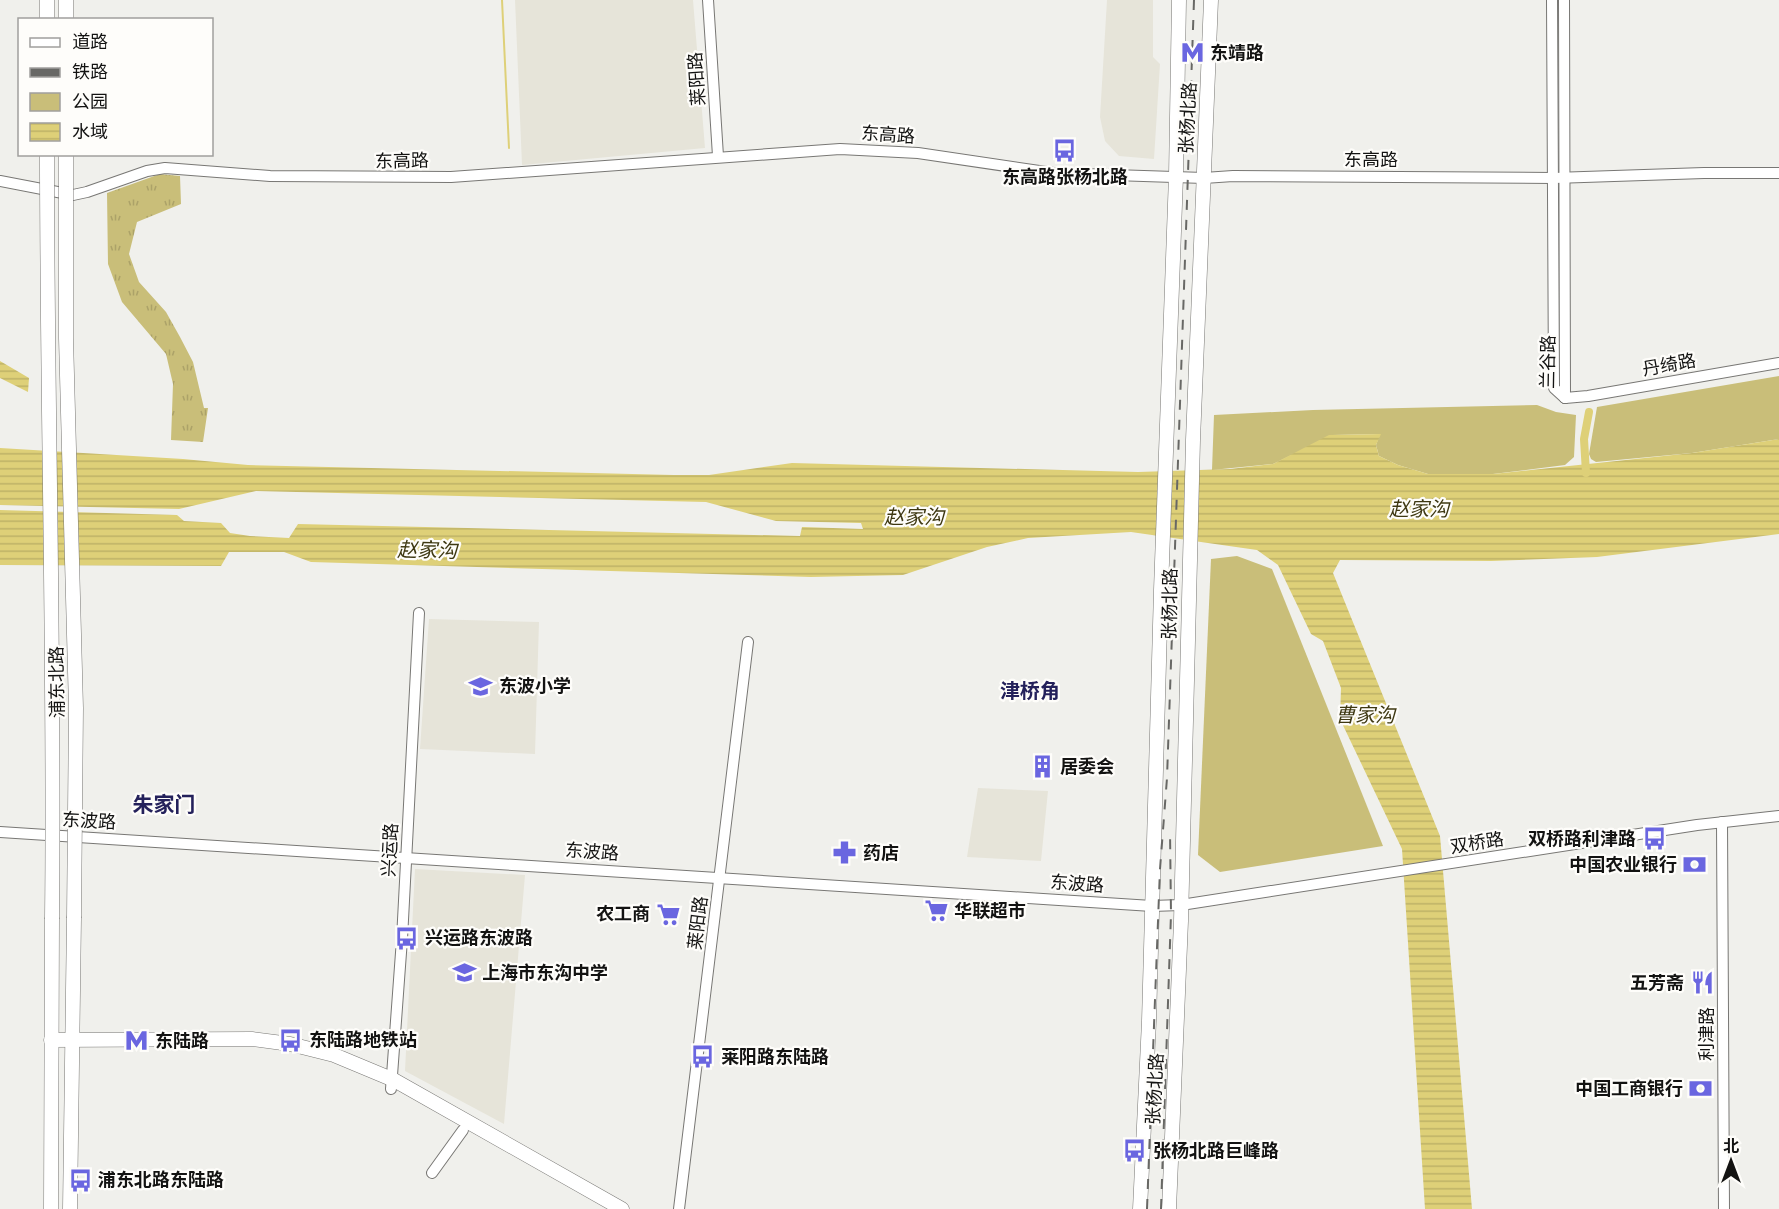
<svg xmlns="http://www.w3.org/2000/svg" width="1779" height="1209" viewBox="0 0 1779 1209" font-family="Poppins,'Noto Sans SC',sans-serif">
  <defs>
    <pattern id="grass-tufts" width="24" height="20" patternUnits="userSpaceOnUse" patternTransform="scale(1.5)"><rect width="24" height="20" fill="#c9be79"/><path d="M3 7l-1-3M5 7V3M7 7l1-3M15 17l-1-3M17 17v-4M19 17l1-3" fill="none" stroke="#aca268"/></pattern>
    <pattern id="water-rules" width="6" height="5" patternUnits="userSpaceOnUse" patternTransform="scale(1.5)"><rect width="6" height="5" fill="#ded078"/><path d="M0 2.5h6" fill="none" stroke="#beb267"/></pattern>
  </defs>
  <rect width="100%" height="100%" fill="#f0f0ec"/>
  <g fill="#e6e4d9">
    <polygon points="515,0 693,0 705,148 522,165"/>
    <polygon points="1107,0 1153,0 1153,57 1160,64 1154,159 1119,156 1105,141 1100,117"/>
    <polygon points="429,619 539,622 535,754 420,749"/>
    <polygon points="978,788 1048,791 1041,861 967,857"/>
    <polygon points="415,869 525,875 504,1124 405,1071"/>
  </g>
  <polygon fill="url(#grass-tufts)" points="160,174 180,176 181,204 137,222 129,254 139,282 166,312 180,337 193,362 204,408 208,408 203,442 171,440 173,384 166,354 122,302 108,264 107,193"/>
  <g fill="#c9be79">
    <polygon points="1779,376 1779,439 1692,453 1596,462 1591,459 1589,454 1597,407"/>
    <polygon points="1537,405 1556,412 1576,415 1574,457 1565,465 1493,474 1428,474 1398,465 1379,456 1376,445 1380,434 1333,435 1273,464 1212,470 1214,415 1313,410"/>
    <polygon points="1237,556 1272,569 1383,846 1220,872 1198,855 1211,559"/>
  </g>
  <g fill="url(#water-rules)">
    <polygon points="0,361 29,378 28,392 0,378"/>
    <polygon points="1381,434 1376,445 1379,456 1398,465 1428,474 1493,474 1692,453 1779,439 1779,534 1597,557 1491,561 1340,560 1333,573 1440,836 1472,1209 1425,1209 1402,849 1340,719 1341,688 1323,641 1311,634 1278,565 1257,550 1131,532 1028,538 987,547 903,575 811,577 311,562 284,552 229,552 221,566 0,565 0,510 177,515 184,521 221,523 230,533 250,536 289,538 298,524 800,536 802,527 863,529 861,523 776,521 706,502 256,491 179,509 0,505 0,448 183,459 248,465 674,475 709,475 792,463 1138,472 1230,469 1273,464 1329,435"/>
  </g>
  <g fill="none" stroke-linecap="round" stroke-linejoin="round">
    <polyline stroke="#ded078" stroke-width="2" points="502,0 509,148"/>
    <polyline stroke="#ded078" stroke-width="8" points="1586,473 1584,439 1589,412"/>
    <defs>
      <g id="minor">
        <polyline points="708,0 718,156"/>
        <polyline points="1552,0 1554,388 1565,398"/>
        <polyline points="1564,0 1565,398"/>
        <polyline points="0,181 73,195 87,192 147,171 165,168 270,176 451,177 840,149 918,153 1053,173 1204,178 1233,176 1554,178 1704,173 1779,173"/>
        <polyline points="1565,398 1588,396 1779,363"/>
        <polyline points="1722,822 1724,1209"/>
        <polyline points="0,832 1152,906 1181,905 1697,825 1779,816"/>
        <polyline points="391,1089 402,939 419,613"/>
        <polyline points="432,1173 463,1130"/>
        <polyline points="679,1209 748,642"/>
      </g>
      <g id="major">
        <polyline points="47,20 47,0"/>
        <polyline points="66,20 66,0"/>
        <polyline points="51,1040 252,1039 290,1044 334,1055 394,1080 622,1209"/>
        <polyline points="51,1209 52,919"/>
        <polyline points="70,1209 74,918"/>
        <polyline points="1140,1209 1149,1021 1161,590 1176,176 1179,0"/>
        <polyline points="1169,1209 1181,921 1193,440 1211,0"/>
      </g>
    </defs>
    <use href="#minor" stroke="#787774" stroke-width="12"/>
    <use href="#major" stroke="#787774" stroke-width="15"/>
    <use href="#minor" stroke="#fff" stroke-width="10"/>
    <use href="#major" stroke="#fff" stroke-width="14"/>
    <g stroke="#686865" stroke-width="2" stroke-dasharray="10 10" stroke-linecap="butt">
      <polyline points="1147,1209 1160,869 1167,778 1194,0"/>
      <polyline points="1161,1209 1171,914 1170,831"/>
    </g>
    <defs>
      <g id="major-bridge">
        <path d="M47 154C47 409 55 664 52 919"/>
        <polyline points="66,154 66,338 76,708 74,918"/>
      </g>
    </defs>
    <use href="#major-bridge" stroke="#787774" stroke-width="15" stroke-linecap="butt"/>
    <use href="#major-bridge" stroke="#fff" stroke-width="14"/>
  </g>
  <defs>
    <symbol id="metro-bare" viewBox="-9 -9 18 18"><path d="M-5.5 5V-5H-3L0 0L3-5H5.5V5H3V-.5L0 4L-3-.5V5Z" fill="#6a66e0" stroke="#fefdfa" stroke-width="2.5" paint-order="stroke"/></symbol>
    <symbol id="bus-bare" viewBox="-9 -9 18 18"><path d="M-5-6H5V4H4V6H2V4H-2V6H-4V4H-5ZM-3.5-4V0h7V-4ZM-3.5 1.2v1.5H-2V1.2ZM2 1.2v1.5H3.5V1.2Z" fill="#6a66e0" stroke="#fefdfa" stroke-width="2.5" paint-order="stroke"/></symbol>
    <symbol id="school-bare" viewBox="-9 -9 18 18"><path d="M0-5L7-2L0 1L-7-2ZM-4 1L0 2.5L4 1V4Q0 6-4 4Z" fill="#6a66e0" stroke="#fefdfa" stroke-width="2.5" paint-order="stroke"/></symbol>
    <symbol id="building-bare" viewBox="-9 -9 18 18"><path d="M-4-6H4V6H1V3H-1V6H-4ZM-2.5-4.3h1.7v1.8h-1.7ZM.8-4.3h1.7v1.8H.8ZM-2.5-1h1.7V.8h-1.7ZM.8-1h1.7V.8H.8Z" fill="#6a66e0" stroke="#fefdfa" stroke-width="2.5" paint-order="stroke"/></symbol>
    <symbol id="pharmacy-bare" viewBox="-9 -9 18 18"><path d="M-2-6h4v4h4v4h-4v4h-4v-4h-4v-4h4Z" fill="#6a66e0" stroke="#fefdfa" stroke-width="2.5" paint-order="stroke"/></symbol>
    <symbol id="bank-bare" viewBox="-9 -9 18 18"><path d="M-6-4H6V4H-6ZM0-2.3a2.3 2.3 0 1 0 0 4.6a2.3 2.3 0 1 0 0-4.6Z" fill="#6a66e0" stroke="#fefdfa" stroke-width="2.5" paint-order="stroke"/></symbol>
    <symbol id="supermarket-bare" viewBox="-9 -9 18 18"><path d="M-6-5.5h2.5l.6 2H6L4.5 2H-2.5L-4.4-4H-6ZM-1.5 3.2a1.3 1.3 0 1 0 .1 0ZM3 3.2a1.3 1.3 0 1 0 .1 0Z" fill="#6a66e0" stroke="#fefdfa" stroke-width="2.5" paint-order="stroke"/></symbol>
    <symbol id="restaurant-bare" viewBox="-9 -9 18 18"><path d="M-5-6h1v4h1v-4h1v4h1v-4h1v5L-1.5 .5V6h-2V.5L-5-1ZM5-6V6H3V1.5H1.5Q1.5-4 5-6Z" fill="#6a66e0" stroke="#fefdfa" stroke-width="2.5" paint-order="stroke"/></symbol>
  </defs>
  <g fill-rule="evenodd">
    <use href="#metro-bare" x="1176" y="36" width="33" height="33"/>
    <use href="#bus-bare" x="1048" y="134" width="33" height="33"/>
    <use href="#school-bare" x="464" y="670" width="33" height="33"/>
    <use href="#building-bare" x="1026" y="750" width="33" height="33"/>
    <use href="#bus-bare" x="1638" y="822" width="33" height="33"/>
    <use href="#pharmacy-bare" x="828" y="836" width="33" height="33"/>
    <use href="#bank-bare" x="1678" y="848" width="33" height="33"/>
    <use href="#supermarket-bare" x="920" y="894" width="33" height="33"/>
    <use href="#supermarket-bare" x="652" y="898" width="33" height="33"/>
    <use href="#bus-bare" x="390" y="922" width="33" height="33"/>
    <use href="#school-bare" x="448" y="956" width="33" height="33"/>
    <use href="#restaurant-bare" x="1686" y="966" width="33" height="33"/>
    <use href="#bus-bare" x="274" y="1024" width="33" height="33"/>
    <use href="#metro-bare" x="120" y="1024" width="33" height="33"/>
    <use href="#bus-bare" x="686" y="1040" width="33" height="33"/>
    <use href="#bank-bare" x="1684" y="1072" width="33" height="33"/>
    <use href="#bus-bare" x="1118" y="1134" width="33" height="33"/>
    <use href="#bus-bare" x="64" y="1164" width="33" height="33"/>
  </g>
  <g text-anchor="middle" stroke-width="4.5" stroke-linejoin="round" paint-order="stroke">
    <g font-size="18" font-weight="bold" fill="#131312" stroke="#fefdfa" text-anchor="start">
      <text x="1210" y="59">东靖路</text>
      <text x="1065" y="183" text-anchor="middle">东高路张杨北路</text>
      <text x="499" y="692">东波小学</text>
      <text x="1060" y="773">居委会</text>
      <text x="1636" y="845" text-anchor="end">双桥路利津路</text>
      <text x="863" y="859">药店</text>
      <text x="1677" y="871" text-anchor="end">中国农业银行</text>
      <text x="954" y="917">华联超市</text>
      <text x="650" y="920" text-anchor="end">农工商</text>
      <text x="425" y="944">兴运路东波路</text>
      <text x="482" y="979">上海市东沟中学</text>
      <text x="1684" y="989" text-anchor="end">五芳斋</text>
      <text x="309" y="1046">东陆路地铁站</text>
      <text x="155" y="1047">东陆路</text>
      <text x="721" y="1063">莱阳路东陆路</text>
      <text x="1683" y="1095" text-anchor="end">中国工商银行</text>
      <text x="1153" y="1157">张杨北路巨峰路</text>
      <text x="98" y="1186">浦东北路东陆路</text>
    </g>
    <g font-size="18" fill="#131312" stroke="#fefdfa">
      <text transform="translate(697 79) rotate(-94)" y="6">莱阳路</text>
      <text transform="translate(1188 118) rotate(-87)" y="6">张杨北路</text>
      <text transform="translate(888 135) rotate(4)" y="6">东高路</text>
      <text x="1371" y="166">东高路</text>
      <text transform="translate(402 161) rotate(-1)" y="6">东高路</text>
      <text transform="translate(1548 362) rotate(-89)" y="6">兰谷路</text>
      <text transform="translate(1669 365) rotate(-10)" y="6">丹绮路</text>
      <text transform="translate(1170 604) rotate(-89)" y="6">张杨北路</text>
      <text transform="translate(57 682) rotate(-91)" y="6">浦东北路</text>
      <text transform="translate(89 821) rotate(3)" y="6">东波路</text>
      <text transform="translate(1477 843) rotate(-9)" y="6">双桥路</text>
      <text transform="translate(390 850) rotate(-87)" y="6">兴运路</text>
      <text transform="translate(592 852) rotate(4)" y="6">东波路</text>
      <text transform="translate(1077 884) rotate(4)" y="6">东波路</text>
      <text transform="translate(698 923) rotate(-83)" y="6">莱阳路</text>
      <text transform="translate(1707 1034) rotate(-90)" y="6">利津路</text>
      <text transform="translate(1155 1089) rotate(-87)" y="6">张杨北路</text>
    </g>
    <g font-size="20" font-style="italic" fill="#3e3812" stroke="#fefdfa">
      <text x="1419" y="516">赵家沟</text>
      <text x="914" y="524">赵家沟</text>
      <text transform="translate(427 550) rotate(1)" y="7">赵家沟</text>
      <text x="1365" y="722">曹家沟</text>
    </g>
    <g font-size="20" font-weight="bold" fill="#24215b" stroke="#fefdfa">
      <text x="1030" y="698">津桥角</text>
    </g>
    <g font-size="21" font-weight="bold" fill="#24215b" stroke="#fefdfa">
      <text x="164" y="812">朱家门</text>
    </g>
  </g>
  <rect x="18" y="18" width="195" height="138" fill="#fefdfa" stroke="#a09f9d" stroke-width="1.5"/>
  <rect x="30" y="38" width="30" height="9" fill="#ffffff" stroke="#a09f9d" stroke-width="1.5"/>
  <text x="72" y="48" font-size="18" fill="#131312">道路</text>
  <rect x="30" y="68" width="30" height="9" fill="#686865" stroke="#a09f9d" stroke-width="1.5"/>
  <text x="72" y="78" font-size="18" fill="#131312">铁路</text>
  <rect x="30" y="93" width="30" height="18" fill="#c9be79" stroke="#a09f9d" stroke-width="1.5"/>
  <text x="72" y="108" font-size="18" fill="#131312">公园</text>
  <rect x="30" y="123" width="30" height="18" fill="url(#water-rules)" stroke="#a09f9d" stroke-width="1.5"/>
  <text x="72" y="138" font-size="18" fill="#131312">水域</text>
  <g transform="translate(1731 1161)" stroke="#fefdfa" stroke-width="4.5" paint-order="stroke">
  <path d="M0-4.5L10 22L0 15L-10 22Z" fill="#131312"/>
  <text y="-9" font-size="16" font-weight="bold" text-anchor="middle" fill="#131312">北</text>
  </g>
</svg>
